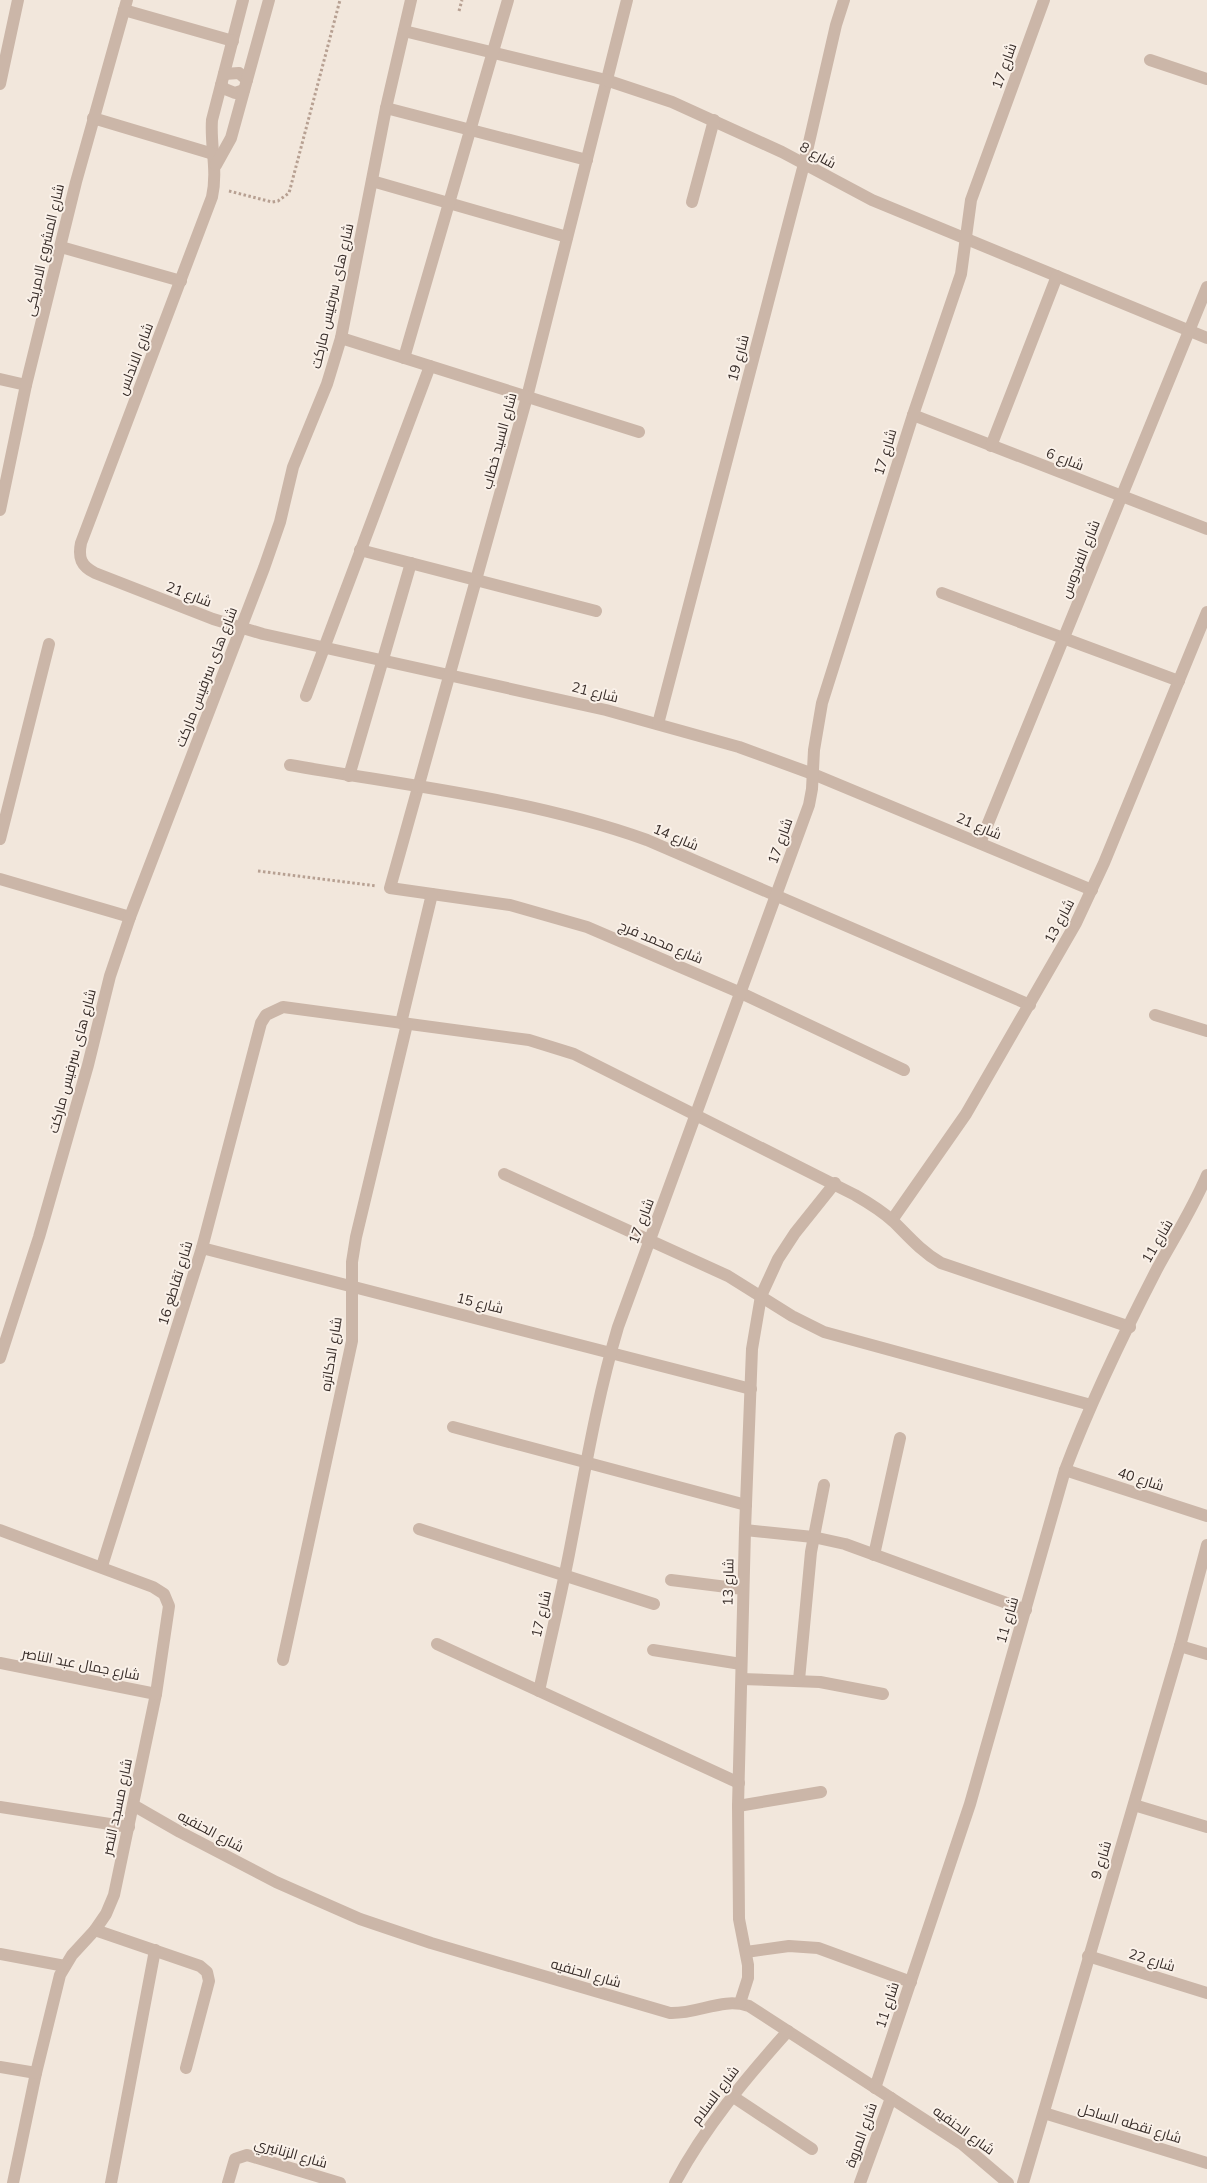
<svg xmlns="http://www.w3.org/2000/svg" width="1207" height="2183" viewBox="0 0 1207 2183" font-family="Mulish,Cairo,sans-serif">
  <rect width="100%" height="100%" fill="#f2e7dc"/>
  <g fill="none" stroke-linecap="round" stroke-linejoin="round">
    <g stroke="#b7a092" stroke-width="3" stroke-dasharray="2.5 2.5" stroke-linecap="butt">
      <polyline points="459,11 462,0"/>
      <polyline points="229,191 272,202 278,201 289,193 340,0"/>
      <polyline points="258,871 377,886"/>
    </g>
    <g stroke="#cbb6a8" stroke-width="12">
      <path d="M243 0 212 120C210 146 218 170 212 197L81 543C78 558 81 566 95 573L213 619 263 634 606 710 739 747 813 774 1092 890"/>
      <polyline points="627,0 527,397 390,888 510,905 587,927 741,993 904,1070"/>
      <polyline points="124,10 233,41"/>
      <polyline points="404,31 606,80 672,102 782,152 872,200 1207,338"/>
      <polyline points="1150,60 1207,79"/>
      <polyline points="224,74 239,73 247,80"/>
      <polyline points="0,84 18,0"/>
      <polyline points="221,85 225,89 235,93 244,90"/>
      <polyline points="386,108 587,160"/>
      <polyline points="93,118 220,156"/>
      <polyline points="216,165 231,138 269,0"/>
      <polyline points="372,181 567,237"/>
      <polyline points="692,202 714,120"/>
      <polyline points="61,247 181,281"/>
      <polyline points="341,338 639,432"/>
      <polyline points="404,358 508,0"/>
      <polyline points="0,379 26,385"/>
      <polyline points="913,415 1207,529"/>
      <polyline points="991,446 1057,276"/>
      <polyline points="0,510 26,385 76,182 127,0"/>
      <polyline points="360,550 596,611"/>
      <polyline points="942,593 1179,681"/>
      <polyline points="306,696 430,366"/>
      <polyline points="658,724 804,164 836,25 844,0"/>
      <path d="M290 765C409 786 532 799 647 840L1030 1005"/>
      <polyline points="349,776 411,563"/>
      <polyline points="0,839 49,644"/>
      <polyline points="980,843 1207,287"/>
      <polyline points="0,879 130,917"/>
      <polyline points="1155,1015 1207,1031"/>
      <polyline points="401,1023 432,894"/>
      <polyline points="504,1174 728,1276 792,1316 824,1332 1091,1405"/>
      <polyline points="892,1220 966,1114 1076,923 1104,863 1207,612"/>
      <polyline points="202,1248 751,1389"/>
      <polyline points="0,1358 39,1237 88,1065 110,976 130,917 264,568 280,522 293,467 327,384 341,338 386,108 411,0"/>
      <polyline points="453,1427 746,1505"/>
      <polyline points="1065,1470 1207,1516"/>
      <polyline points="419,1529 654,1604"/>
      <polyline points="0,1530 153,1587 164,1594 169,1606 156,1694 114,1895 106,1914 95,1930 72,1955 60,1975 36,2073 13,2183"/>
      <polyline points="745,1530 813,1537 845,1544 1026,1610"/>
      <polyline points="874,1555 900,1438"/>
      <path d="M102 1566 202 1248 261 1023 266 1015 283 1007 529 1040 574 1054 855 1195C869 1203 882 1211 894 1222 909 1237 922 1252 941 1263L1130 1327"/>
      <polyline points="671,1580 743,1589"/>
      <polyline points="437,1644 739,1783"/>
      <polyline points="1180,1646 1207,1654"/>
      <polyline points="653,1650 741,1664"/>
      <polyline points="283,1660 352,1341 352,1262 356,1237 407,1024"/>
      <polyline points="0,1663 156,1694"/>
      <polyline points="742,1679 820,1682 883,1694"/>
      <polyline points="799,1680 811,1552 824,1485"/>
      <path d="M539 1691C549 1645 560 1600 569 1554 584 1477 596 1401 618 1327L809 805 812 789 814 750 822 703 913 415 961 274 971 200 1044 0"/>
      <path d="M133 1805 180 1832 276 1882 360 1919 431 1943 670 2013C699 2014 722 1997 749 2006L962 2144 1008 2183"/>
      <polyline points="1134,1805 1207,1827"/>
      <polyline points="738,1806 821,1792"/>
      <polyline points="0,1807 129,1827"/>
      <polyline points="95,1930 200,1966 207,1972 209,1981 186,2068"/>
      <polyline points="746,1952 789,1946 818,1948 911,1982"/>
      <polyline points="0,1954 65,1966"/>
      <polyline points="1088,1956 1207,1993"/>
      <polyline points="740,2003 748,1978 748,1965 739,1919 738,1806 745,1530 752,1349 761,1296 778,1259 795,1233 835,1183"/>
      <polyline points="0,2067 36,2073"/>
      <path d="M875 2088 970 1804 1065 1470C1091 1401 1123 1335 1157 1269 1174 1238 1193 1208 1207 1175"/>
      <polyline points="732,2096 812,2149"/>
      <polyline points="1044,2113 1207,2163"/>
      <polyline points="111,2183 155,1950"/>
      <polyline points="228,2183 235,2159 247,2155 340,2183"/>
      <path d="M675 2183C705 2127 745 2079 788 2031"/>
      <polyline points="860,2183 891,2098"/>
      <polyline points="1023,2183 1180,1646 1207,1545"/>
    </g>
  </g>
  <g text-anchor="middle" stroke-width="4" stroke-linejoin="round" paint-order="stroke">
    <g font-size="14" fill="#372c28" stroke="#faf1e9">
      <text transform="translate(1004 66) rotate(-70)" y="5">شارع 17</text>
      <text transform="translate(818 155) rotate(29)" y="5">شارع 8</text>
      <text transform="translate(44 250) rotate(-77)" y="5">شارع المشروع الامريكى</text>
      <text transform="translate(332 296) rotate(-77)" y="5">شارع هاى سرفيس ماركت</text>
      <text transform="translate(738 358) rotate(-75)" y="5">شارع 19</text>
      <text transform="translate(135 359) rotate(-69)" y="5">شارع الاندلس</text>
      <text transform="translate(499 441) rotate(-75)" y="5">شارع السيد خطاب</text>
      <text transform="translate(885 452) rotate(-73)" y="5">شارع 17</text>
      <text transform="translate(1065 459) rotate(21)" y="5">شارع 6</text>
      <text transform="translate(1080 559) rotate(-68)" y="5">شارع الفردوس</text>
      <text transform="translate(189 594) rotate(21)" y="5">شارع 21</text>
      <text transform="translate(206 677) rotate(-69)" y="5">شارع هاى سرفيس ماركت</text>
      <text transform="translate(595 692) rotate(14)" y="5">شارع 21</text>
      <text transform="translate(979 826) rotate(23)" y="5">شارع 21</text>
      <text transform="translate(676 837) rotate(23)" y="5">شارع 14</text>
      <text transform="translate(780 841) rotate(-70)" y="5">شارع 17</text>
      <text transform="translate(1059 921) rotate(-62)" y="5">شارع 13</text>
      <text transform="translate(661 942) rotate(23)" y="5">شارع محمد فرج</text>
      <text transform="translate(72 1061) rotate(-75)" y="5">شارع هاى سرفيس ماركت</text>
      <text transform="translate(641 1221) rotate(-69)" y="5">شارع 17</text>
      <text transform="translate(1157 1241) rotate(-60)" y="5">شارع 11</text>
      <text transform="translate(175 1283) rotate(-73)" y="5">شارع تقاطع 16</text>
      <text transform="translate(480 1303) rotate(14)" y="5">شارع 15</text>
      <text transform="translate(331 1354) rotate(-81)" y="5">شارع الدكاتره</text>
      <text transform="translate(1141 1479) rotate(18)" y="5">شارع 40</text>
      <text transform="translate(728 1582) rotate(-89)" y="5">شارع 13</text>
      <text transform="translate(541 1614) rotate(-77)" y="5">شارع 17</text>
      <text transform="translate(1007 1620) rotate(-74)" y="5">شارع 11</text>
      <text transform="translate(81 1664) rotate(11)" y="5">شارع جمال عبد الناصر</text>
      <text transform="translate(117 1807) rotate(-78)" y="5">شارع مسجد النصر</text>
      <text transform="translate(211 1831) rotate(28)" y="5">شارع الحنفيه</text>
      <text transform="translate(1101 1860) rotate(-73)" y="5">شارع 9</text>
      <text transform="translate(1152 1960) rotate(17)" y="5">شارع 22</text>
      <text transform="translate(586 1973) rotate(16)" y="5">شارع الحنفيه</text>
      <text transform="translate(887 2005) rotate(-72)" y="5">شارع 11</text>
      <text transform="translate(715 2095) rotate(-53)" y="5">شارع السلام</text>
      <text transform="translate(1130 2123) rotate(17)" y="5">شارع نقطه الساحل</text>
      <text transform="translate(964 2130) rotate(36)" y="5">شارع الحنفيه</text>
      <text transform="translate(861 2135) rotate(-70)" y="5">شارع المروة</text>
      <text transform="translate(291 2153) rotate(16)" y="5">شارع الزنانيري</text>
    </g>
  </g>
</svg>
